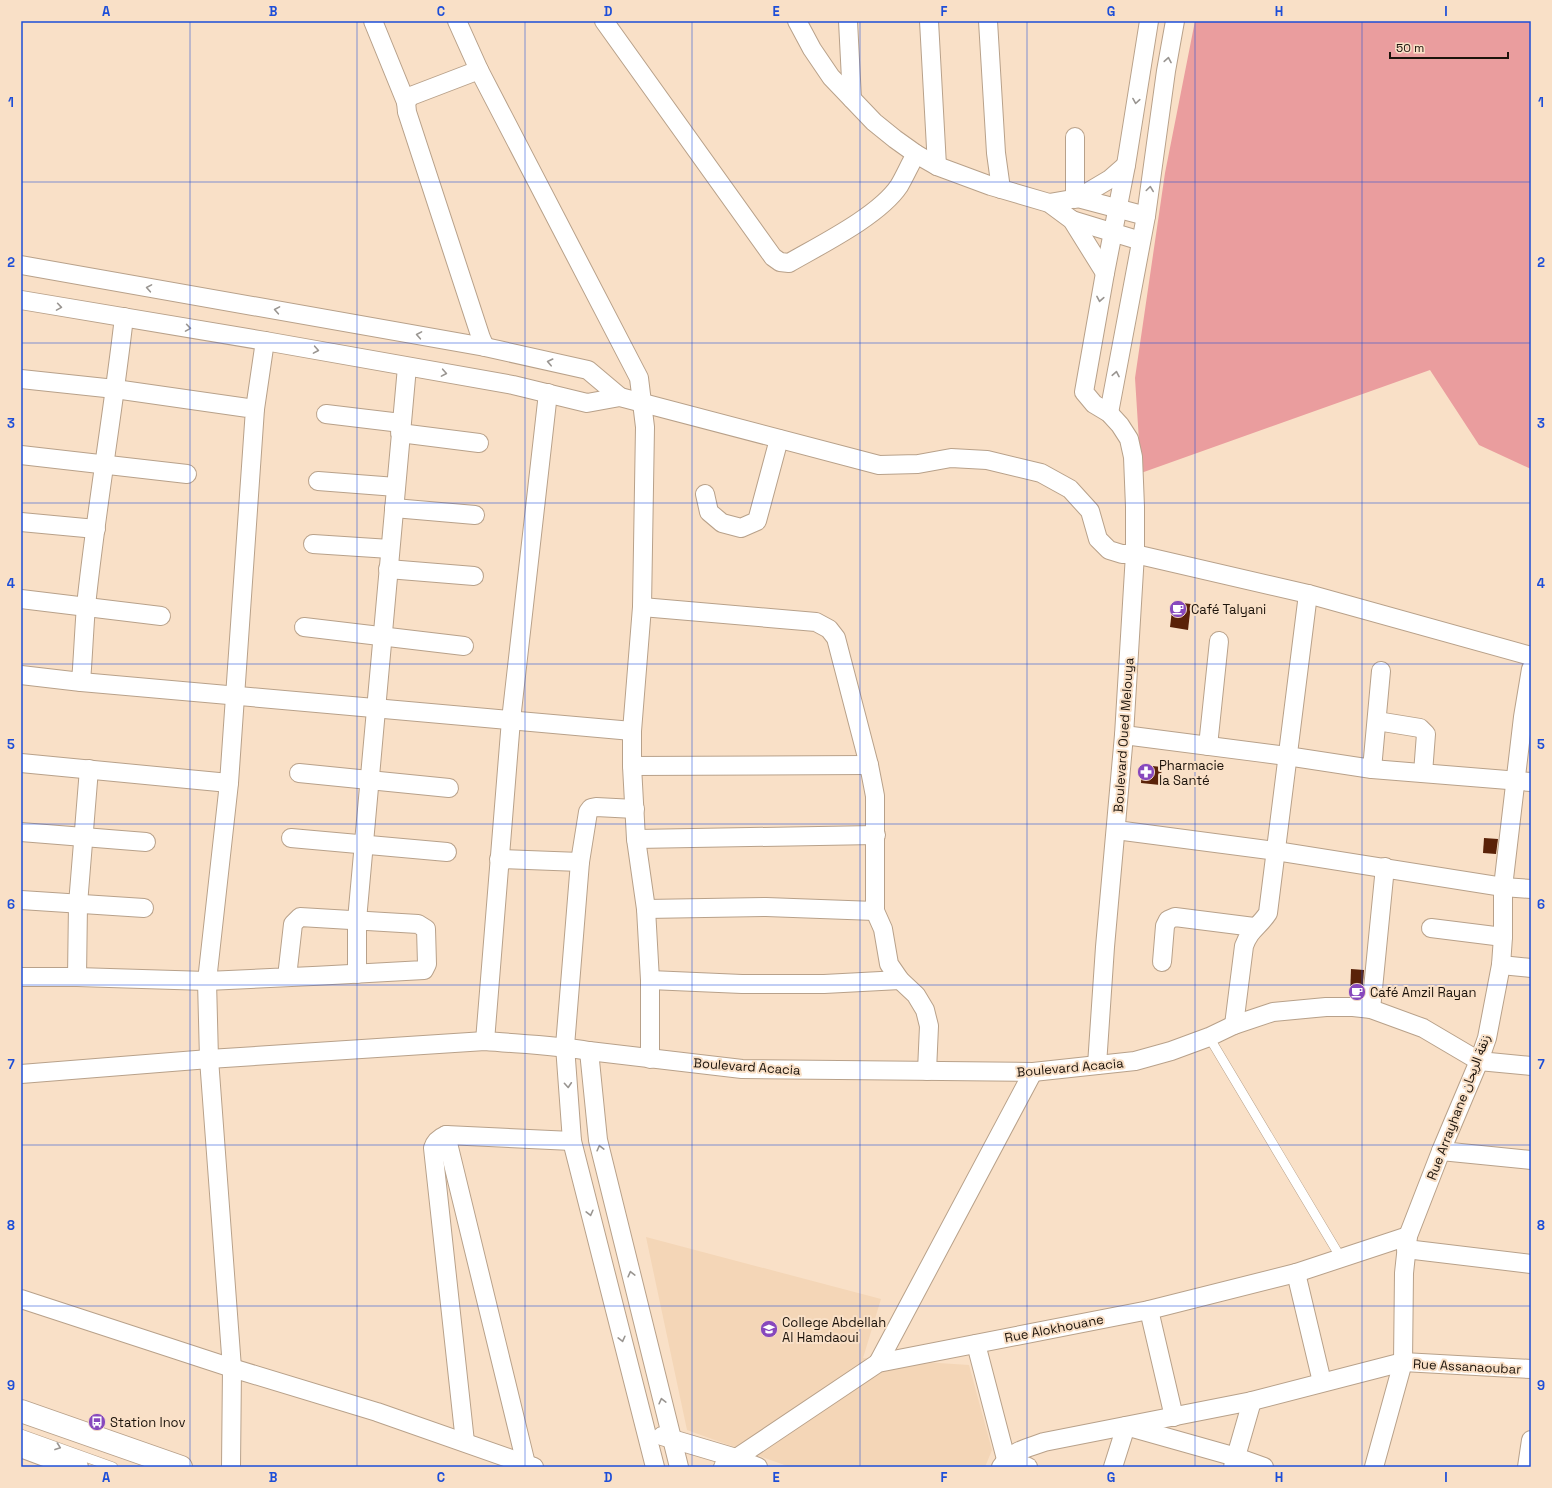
<svg xmlns="http://www.w3.org/2000/svg" width="1552" height="1488" viewBox="0 0 1552 1488" font-family="'Space Grotesk','Noto Sans Arabic',sans-serif">
  <rect width="100%" height="100%" fill="#f9e0c7"/>
  <polygon fill="#f4d6b7" points="646,1237 881,1299 863,1358 969,1365 992,1450 985,1467 790,1467 687,1430"/>
  <polygon fill="#ea9d9e" points="1195,21 1531,21 1531,469 1479,445 1430,370 1141,473 1135,378 1165,173"/>
  <g fill="#5a2208">
    <polygon points="1173,602 1191,604 1188,630 1170,627"/>
    <polygon points="1142,765 1162,767 1160,785 1141,783"/>
    <polygon points="1484,838 1498,839 1496,854 1483,853"/>
    <polygon points="1351,969 1364,970 1362,997 1350,996"/>
  </g>
  <g fill="none" stroke-linecap="round" stroke-linejoin="round">
    <defs>
      <g id="lane">
        <polyline points="1209,1037 1341,1258"/>
        <polyline points="21,1434 113,1467"/>
      </g>
      <g id="street">
        <polyline points="373,21 406,102"/>
        <polyline points="457,21 479,70 639,378 645,427 642,607 632,731 632,766 636,839 646,909 650,980 650,1059"/>
        <path d="M604 21 773 257 780 262 789 263C820 245 879 216 899 186 905 176 910 164 916 154"/>
        <polyline points="797,21 812,49 831,77 874,122 895,139 916,154 937,166 991,186 1049,203 1072,220 1105,273"/>
        <polyline points="848,21 852,99"/>
        <polyline points="929,21 937,166"/>
        <polyline points="988,21 996,153 1001,189"/>
        <polyline points="479,70 411,96 406,102 407,112 481,338 485,347"/>
        <polyline points="1075,137 1075,199"/>
        <polyline points="1078,198 1146,216"/>
        <polyline points="1049,203 1078,198 1110,179 1126,165"/>
        <polyline points="1072,220 1141,241"/>
        <polyline points="21,265 485,347 588,370 620,397"/>
        <polyline points="21,300 265,341 513,385 587,403 620,397 879,465 918,464 951,458 987,460 1041,473 1070,489 1090,511 1098,539 1109,550 1122,554 1135,554 1308,594 1531,656"/>
        <path d="M21 379 115 389 255 409 229 783 207 981C279 978 352 974 424 970L427 964 426 929 418 924 300 917 293 924 287 977"/>
        <polyline points="255,409 265,341"/>
        <polyline points="1109,413 1146,216 1166,71 1175,21"/>
        <polyline points="326,414 401,423"/>
        <polyline points="400,433 479,443"/>
        <polyline points="21,455 187,474"/>
        <polyline points="318,481 396,487"/>
        <polyline points="705,494 709,512 722,523 741,528 757,521 779,439"/>
        <polyline points="394,508 475,515"/>
        <polyline points="21,522 96,529"/>
        <polyline points="313,544 390,549"/>
        <polyline points="388,569 474,576"/>
        <polyline points="21,599 161,616"/>
        <polyline points="642,607 816,622 829,629 836,638 869,765 875,796 875,911 883,929 889,964 900,980 916,995 925,1010 929,1026 927,1071"/>
        <polyline points="304,627 464,646"/>
        <path d="M21 675 81 682C83 657 84 631 86 606 96 510 113 414 124 317"/>
        <polyline points="81,682 632,731"/>
        <polyline points="1377,721 1420,728 1426,734 1423,773"/>
        <polyline points="1124,735 1287,756 1372,769 1531,782"/>
        <polyline points="1208,746 1219,641"/>
        <polyline points="21,763 229,783"/>
        <polyline points="632,766 869,765"/>
        <polyline points="1372,769 1381,671"/>
        <polyline points="299,773 449,788"/>
        <polyline points="1116,830 1276,851 1503,887 1531,889"/>
        <polyline points="21,832 146,842"/>
        <polyline points="291,838 447,852"/>
        <polyline points="636,839 876,835"/>
        <polyline points="499,859 580,862 588,812 591,808 596,807 635,809"/>
        <polyline points="580,862 565,1046 572,1141 655,1467"/>
        <polyline points="21,900 144,908"/>
        <polyline points="646,909 766,907 875,911"/>
        <polyline points="1431,928 1503,937"/>
        <polyline points="1162,962 1165,926 1168,920 1175,917 1254,927"/>
        <polyline points="1501,965 1531,968"/>
        <polyline points="357,974 357,920 407,367"/>
        <polyline points="21,977 77,977 207,981 209,1059 232,1368 231,1467"/>
        <polyline points="77,977 78,904 89,769"/>
        <polyline points="650,980 742,984 824,984 900,980"/>
        <polyline points="1371,1009 1385,867"/>
        <path d="M1234 1025 1244 946C1250 929 1259 927 1268 913L1308 594"/>
        <polyline points="485,1041 511,720 548,393"/>
        <polyline points="589,1051 598,1140 679,1467"/>
        <polyline points="1097,1065 1105,947 1124,735 1135,554 1135,507 1133,457 1129,439 1120,425 1109,413 1094,404 1084,392 1105,273 1126,165 1149,21"/>
        <path d="M21 1074 209 1059 485 1041C520 1044 555 1045 589 1051L742 1069 1033 1072 1135 1061 1171 1051 1209 1037 1234 1025 1273 1012 1326 1007H1353L1371 1009 1423 1028 1479 1061 1531 1066"/>
        <polyline points="446,1135 526,1464"/>
        <polyline points="1441,1151 1531,1160"/>
        <polyline points="1406,1249 1531,1264"/>
        <polyline points="1296,1273 1322,1382"/>
        <polyline points="21,1299 232,1368 377,1412 534,1467"/>
        <polyline points="1149,1310 1174,1417"/>
        <polyline points="976,1344 1006,1459"/>
        <polyline points="878,1363 1033,1072"/>
        <polyline points="662,1436 736,1458 758,1467"/>
        <path d="M465 1442 433 1148C435 1141 439 1138 446 1135L572 1141"/>
        <polyline points="1006,1459 1028,1467"/>
        <polyline points="723,1467 878,1363 1149,1310 1296,1273 1408,1236"/>
        <path d="M1001 1467C1013 1450 1025 1449 1044 1442L1252 1401 1403 1362 1531 1369"/>
        <polyline points="1113,1467 1126,1426 1236,1457 1264,1467"/>
        <polyline points="1233,1467 1252,1401"/>
        <polyline points="1374,1467 1403,1362 1404,1273 1408,1236 1441,1151 1479,1061 1487,1038 1501,965 1503,937 1503,887 1523,717 1531,669"/>
        <polyline points="1527,1467 1531,1440"/>
      </g>
      <g id="secondary">
        <polyline points="21,1411 181,1467"/>
        <polyline points="21,1446 77,1467"/>
      </g>
    </defs>
    <use href="#lane" stroke="#b8a18a" stroke-width="10"/>
    <use href="#street" stroke="#b8a18a" stroke-width="20"/>
    <use href="#secondary" stroke="#b8a18a" stroke-width="24"/>
    <use href="#lane" stroke="#fff" stroke-width="9"/>
    <use href="#street" stroke="#fff" stroke-width="18"/>
    <use href="#secondary" stroke="#fff" stroke-width="22"/>
  </g>
  <defs><path id="oneway-chevron" d="M-2-3.5L2.5 0L-2 3.5" fill="none" stroke-width="1.6" stroke-linecap="round" stroke-linejoin="round"/></defs>
  <g stroke="#999591">
    <use href="#oneway-chevron" transform="translate(1168 60) rotate(-80)"/>
    <use href="#oneway-chevron" transform="translate(1136 101) rotate(99)"/>
    <use href="#oneway-chevron" transform="translate(1150 189) rotate(-82)"/>
    <use href="#oneway-chevron" transform="translate(149 288) rotate(-170)"/>
    <use href="#oneway-chevron" transform="translate(1100 299) rotate(100)"/>
    <use href="#oneway-chevron" transform="translate(59 307) rotate(9)"/>
    <use href="#oneway-chevron" transform="translate(277 310) rotate(-170)"/>
    <use href="#oneway-chevron" transform="translate(188 328) rotate(9)"/>
    <use href="#oneway-chevron" transform="translate(419 335) rotate(-170)"/>
    <use href="#oneway-chevron" transform="translate(316 350) rotate(10)"/>
    <use href="#oneway-chevron" transform="translate(550 362) rotate(-167)"/>
    <use href="#oneway-chevron" transform="translate(444 373) rotate(10)"/>
    <use href="#oneway-chevron" transform="translate(1116 374) rotate(-79)"/>
    <use href="#oneway-chevron" transform="translate(568 1085) rotate(86)"/>
    <use href="#oneway-chevron" transform="translate(600 1148) rotate(-104)"/>
    <use href="#oneway-chevron" transform="translate(590 1213) rotate(76)"/>
    <use href="#oneway-chevron" transform="translate(631 1274) rotate(-104)"/>
    <use href="#oneway-chevron" transform="translate(622 1339) rotate(76)"/>
    <use href="#oneway-chevron" transform="translate(662 1401) rotate(-104)"/>
    <use href="#oneway-chevron" transform="translate(58 1447) rotate(20)"/>
  </g>
  <path fill="none" stroke="#1d4ed8" stroke-width="1" stroke-opacity="0.55" d="M190 21V1467M357 21V1467M525 21V1467M692 21V1467M860 21V1467M1027 21V1467M1195 21V1467M1362 21V1467M21 182H1531M21 343H1531M21 503H1531M21 664H1531M21 824H1531M21 985H1531M21 1145H1531M21 1306H1531"/>
  <defs>
    <symbol id="cafe-disc" viewBox="-11 -11 22 22"><circle r="9.5" fill="#8748bd" stroke="#f9e0c7"/><path d="M-5.5-4.5H6V0H3Q3 3.5 0 3.5H-2.5Q-5.5 3.5-5.5 0ZM3-3.2v2h1.7v-2ZM-6 4.5H4V6H-6Z" fill="#fff"/></symbol>
    <symbol id="pharmacy-disc" viewBox="-11 -11 22 22"><circle r="9.5" fill="#8748bd" stroke="#f9e0c7"/><path d="M-2-6h4v4h4v4h-4v4h-4v-4h-4v-4h4Z" fill="#fff"/></symbol>
    <symbol id="school-disc" viewBox="-11 -11 22 22"><circle r="9.5" fill="#8748bd" stroke="#f9e0c7"/><path d="M0-5L7-2L0 1L-7-2ZM-4 1L0 2.5L4 1V4Q0 6-4 4Z" fill="#fff"/></symbol>
    <symbol id="bus-disc" viewBox="-11 -11 22 22"><circle r="9.5" fill="#8748bd" stroke="#f9e0c7"/><path d="M-5-6H5V4H4V6H2V4H-2V6H-4V4H-5ZM-3.5-4V0h7V-4ZM-3.5 1.2v1.5H-2V1.2ZM2 1.2v1.5H3.5V1.2Z" fill="#fff"/></symbol>
  </defs>
  <g fill-rule="evenodd">
    <use href="#cafe-disc" x="1168" y="599" width="20" height="20"/>
    <use href="#pharmacy-disc" x="1136" y="762" width="20" height="20"/>
    <use href="#cafe-disc" x="1347" y="982" width="20" height="20"/>
    <use href="#school-disc" x="759" y="1319" width="20" height="20"/>
    <use href="#bus-disc" x="87" y="1412" width="20" height="20"/>
  </g>
  <g text-anchor="middle" stroke-width="4" stroke-linejoin="round" paint-order="stroke">
    <g font-size="13" fill="#1c130b" stroke="#f9e0c7" text-anchor="start">
      <text x="1191" y="614">Café Talyani</text>
      <text x="1159" y="770">Pharmacie<tspan x="1159" dy="15">la Santé</tspan></text>
      <text x="1370" y="997">Café Amzil Rayan</text>
      <text x="782" y="1327">College Abdellah<tspan x="782" dy="15">Al Hamdaoui</tspan></text>
      <text x="110" y="1427">Station Inov</text>
    </g>
    <g font-size="13" fill="#1c130b" stroke="#f9e0c7">
      <text transform="translate(1123 735) rotate(-86)" y="5">Boulevard Oued Melouya</text>
      <text transform="translate(747 1066) rotate(4)" y="5">Boulevard Acacia</text>
      <text transform="translate(1070 1067) rotate(-5)" y="5">Boulevard Acacia</text>
      <text transform="translate(1458 1107) rotate(-69)" y="5">Rue Arrayhane زنقة الريحان</text>
      <text transform="translate(1054 1328) rotate(-11)" y="5">Rue Alokhouane</text>
      <text transform="translate(1467 1366) rotate(3)" y="5">Rue Assanaoubar</text>
    </g>
  </g>
  <rect width="1552" height="1488" fill="none" stroke="#f9e0c7" stroke-width="44"/>
  <path d="M1390 52v6h118v-6" fill="none" stroke="#1c130b" stroke-width="2"/>
  <text x="1396" y="52" font-size="12" fill="#1c130b" stroke="#f9e0c7" stroke-width="3" paint-order="stroke">50 m</text>
  <rect x="22" y="22" width="1508" height="1444" fill="none" stroke="#1d4ed8" stroke-width="1.5"/>
  <g font-size="13" text-anchor="middle" font-weight="bold" fill="#1d4ed8">
    <text x="106" y="16">A</text>
    <text x="273" y="16">B</text>
    <text x="441" y="16">C</text>
    <text x="608" y="16">D</text>
    <text x="776" y="16">E</text>
    <text x="944" y="16">F</text>
    <text x="1111" y="16">G</text>
    <text x="1279" y="16">H</text>
    <text x="1446" y="16">I</text>
    <text x="11" y="107">1</text>
    <text x="1541" y="107">1</text>
    <text x="11" y="267">2</text>
    <text x="1541" y="267">2</text>
    <text x="11" y="428">3</text>
    <text x="1541" y="428">3</text>
    <text x="11" y="588">4</text>
    <text x="1541" y="588">4</text>
    <text x="11" y="749">5</text>
    <text x="1541" y="749">5</text>
    <text x="11" y="909">6</text>
    <text x="1541" y="909">6</text>
    <text x="11" y="1069">7</text>
    <text x="1541" y="1069">7</text>
    <text x="11" y="1230">8</text>
    <text x="1541" y="1230">8</text>
    <text x="11" y="1390">9</text>
    <text x="1541" y="1390">9</text>
    <text x="106" y="1482">A</text>
    <text x="273" y="1482">B</text>
    <text x="441" y="1482">C</text>
    <text x="608" y="1482">D</text>
    <text x="776" y="1482">E</text>
    <text x="944" y="1482">F</text>
    <text x="1111" y="1482">G</text>
    <text x="1279" y="1482">H</text>
    <text x="1446" y="1482">I</text>
  </g>
</svg>
